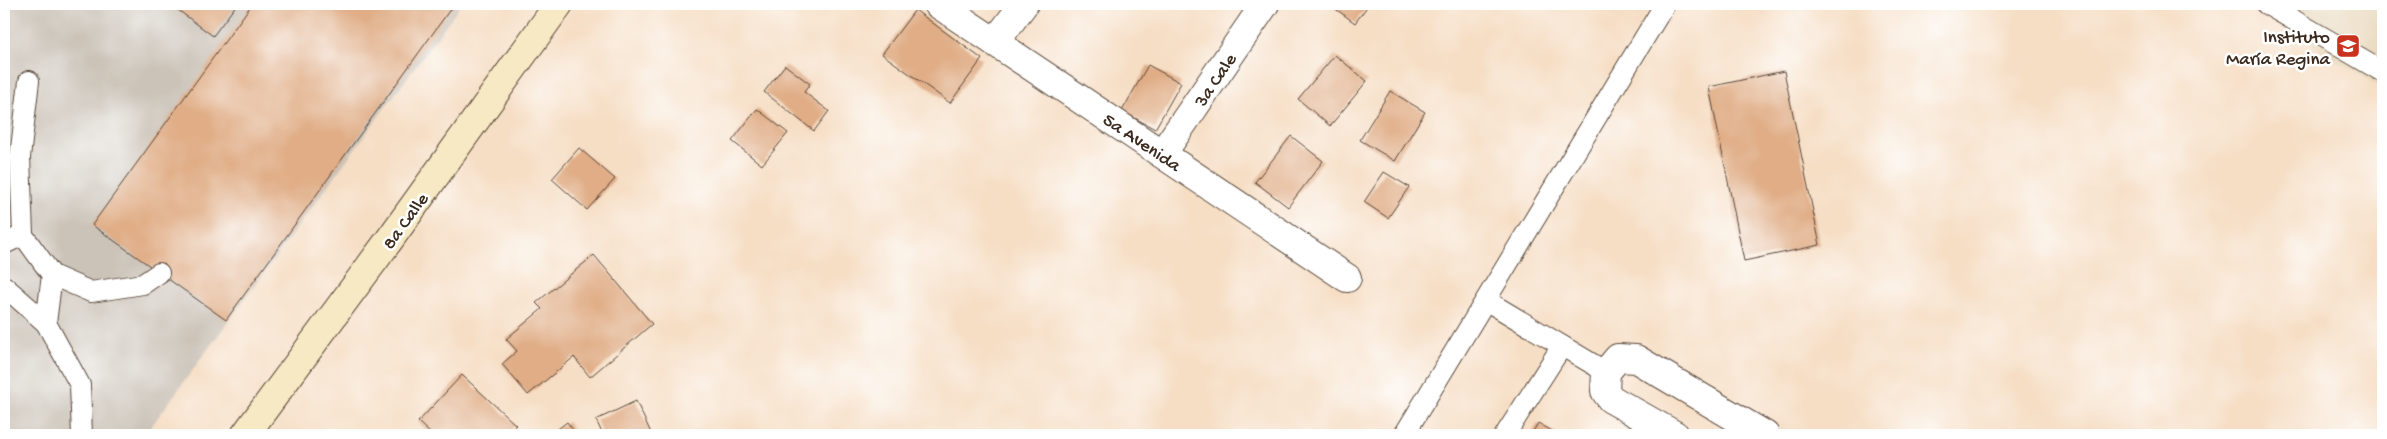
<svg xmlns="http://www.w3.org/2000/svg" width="2387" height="439" viewBox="0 0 2387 439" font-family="'Gochi Hand',sans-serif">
  <rect width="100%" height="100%" fill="#fff"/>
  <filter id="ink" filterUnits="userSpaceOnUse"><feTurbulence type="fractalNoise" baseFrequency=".02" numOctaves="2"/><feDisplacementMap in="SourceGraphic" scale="10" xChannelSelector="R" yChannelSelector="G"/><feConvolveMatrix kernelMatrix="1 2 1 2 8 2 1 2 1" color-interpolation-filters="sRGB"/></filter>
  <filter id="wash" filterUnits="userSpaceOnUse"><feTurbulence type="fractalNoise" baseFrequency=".0096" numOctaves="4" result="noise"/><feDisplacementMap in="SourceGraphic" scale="20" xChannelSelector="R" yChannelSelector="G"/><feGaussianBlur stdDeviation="1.12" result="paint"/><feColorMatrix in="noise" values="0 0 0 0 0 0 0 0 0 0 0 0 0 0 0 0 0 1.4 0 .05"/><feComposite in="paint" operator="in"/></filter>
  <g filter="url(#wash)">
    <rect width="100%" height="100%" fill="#f6dec5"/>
    <polygon fill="#e7d5b7" points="2244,4 2383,4 2383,89"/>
    <polygon fill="#cbc3b8" points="4,4 461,4 145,435 4,435"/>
    <g id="blocks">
      <g fill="#e0ad86">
        <polygon points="170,4 237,4 213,36"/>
        <polygon points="252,4 454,4 226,320 92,225"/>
        <polygon points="1329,4 1369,4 1355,23"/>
        <polygon points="915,10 982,59 950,103 882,54"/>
        <polygon points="1335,55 1367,81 1330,126 1298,99"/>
        <polygon points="785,65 810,84 804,92 829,111 814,131 764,92"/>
        <polygon points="1148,65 1181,83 1155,129 1122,111"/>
        <polygon points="1784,71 1820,245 1744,261 1709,87"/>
        <polygon points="1390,91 1425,112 1395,161 1360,140"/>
        <polygon points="757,109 788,133 762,165 732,141"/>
        <polygon points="1291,136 1323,161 1288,207 1255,182"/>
        <polygon points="579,148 615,179 587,210 552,179"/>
        <polygon points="1384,172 1409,187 1388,218 1364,202"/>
        <polygon points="594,255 652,324 590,377 574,357 528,395 502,364 517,351 506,339 542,309 536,303"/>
        <polygon points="462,375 516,425 506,435 432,435 418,422"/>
        <polygon points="636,401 652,435 603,435 596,420"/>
        <polygon points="567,422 577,435 550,435"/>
        <polygon points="1538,423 1559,435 1531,435"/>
      </g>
    </g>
  </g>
  <g filter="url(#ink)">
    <use href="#blocks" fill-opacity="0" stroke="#574537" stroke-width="1"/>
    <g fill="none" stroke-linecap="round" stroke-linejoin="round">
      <defs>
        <g id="lane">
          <polyline points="2266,4 2383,72"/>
          <polyline points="29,81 20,157 23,235 52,275 91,292 143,284 159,273"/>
          <polyline points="4,244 23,235"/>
          <polyline points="4,286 46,323 80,385 82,435"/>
          <polyline points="1487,301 1606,372"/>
          <polyline points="46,323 52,275"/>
          <polyline points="1404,435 1665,4"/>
          <polyline points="1505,435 1562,346"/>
        </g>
        <g id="street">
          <polyline points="938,4 1347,278"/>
          <polyline points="995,42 1024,4"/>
          <polyline points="1162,154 1265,4"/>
          <polyline points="1675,435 1611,399 1605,391 1606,372 1618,358 1636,359 1765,435"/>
        </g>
        <polyline id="secondary" points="245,435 390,239 559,4"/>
      </defs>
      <use href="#lane" stroke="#574537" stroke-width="22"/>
      <use href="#street" stroke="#574537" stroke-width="30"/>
      <use href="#secondary" stroke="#574537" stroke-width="30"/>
      <use href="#lane" stroke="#fff" stroke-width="20"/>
      <use href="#street" stroke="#fff" stroke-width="28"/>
      <use href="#secondary" stroke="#f6e9c3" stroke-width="28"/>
    </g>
  </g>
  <defs>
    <symbol id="school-square" viewBox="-11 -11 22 22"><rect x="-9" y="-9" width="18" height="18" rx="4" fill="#c8321e" stroke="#fff"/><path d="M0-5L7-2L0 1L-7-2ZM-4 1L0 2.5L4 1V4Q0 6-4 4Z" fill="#fff"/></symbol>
  </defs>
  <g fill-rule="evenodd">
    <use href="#school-square" x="2334" y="32" width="28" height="28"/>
  </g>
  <g text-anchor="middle" stroke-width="5" stroke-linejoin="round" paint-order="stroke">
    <g font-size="19" fill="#3b2a1e" stroke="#fff" text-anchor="end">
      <text x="2330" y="42">Instituto<tspan x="2330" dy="22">María Regina</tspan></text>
    </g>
    <g font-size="19" fill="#3b2a1e" stroke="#fff">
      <text transform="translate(1214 79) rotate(-56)" y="7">3a Cale</text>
      <text transform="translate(1143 141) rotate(34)" y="7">5a Avenida</text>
      <text transform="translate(404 220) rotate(-54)" y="7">8a Calle</text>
    </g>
  </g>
  <rect width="2387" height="439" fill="none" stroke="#fff" stroke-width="20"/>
</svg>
